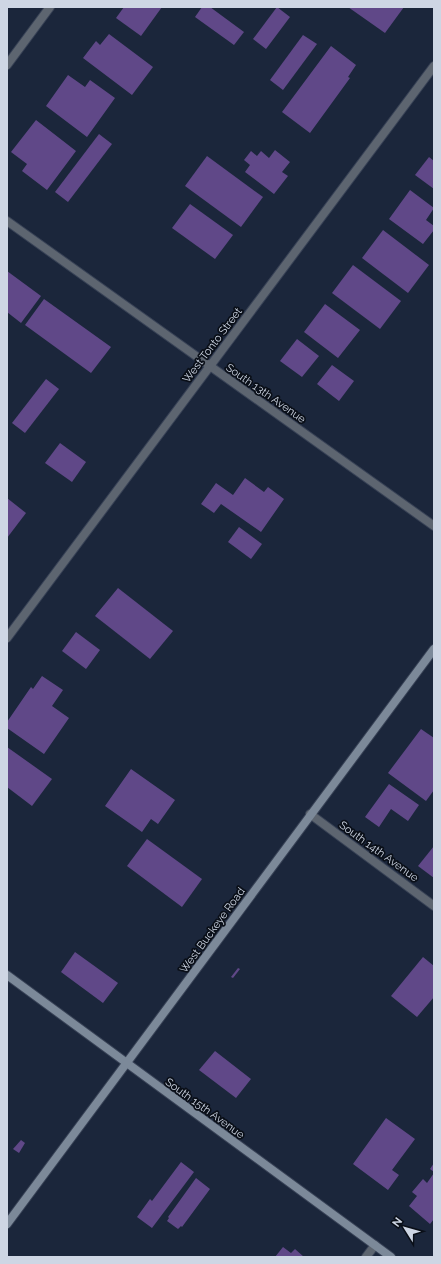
<svg xmlns="http://www.w3.org/2000/svg" width="441" height="1264" viewBox="0 0 441 1264" font-family="Raleway,sans-serif">
  <rect width="100%" height="100%" fill="#1b263b"/>
  <g fill="#604888">
    <polygon points="124,7 162,7 141,36 116,18"/>
    <polygon points="202,7 210,7 244,32 234,45 195,17"/>
    <polygon points="277,7 290,17 266,49 253,39"/>
    <polygon points="348,7 404,7 385,33"/>
    <polygon points="109,34 153,67 132,95 83,58 96,41 100,45"/>
    <polygon points="303,35 317,44 283,90 270,80"/>
    <polygon points="331,46 356,65 348,77 350,78 310,133 282,112"/>
    <polygon points="68,75 85,87 90,80 115,98 87,137 46,106"/>
    <polygon points="36,120 76,151 47,190 22,171 27,164 11,152"/>
    <polygon points="99,134 112,144 68,202 55,192"/>
    <polygon points="275,150 290,162 282,172 288,176 274,194 245,172 250,165 244,160 251,151 257,156 261,151 269,158"/>
    <polygon points="207,156 263,197 241,227 185,186"/>
    <polygon points="429,157 434,161 434,189 415,175"/>
    <polygon points="410,190 434,208 426,220 434,226 434,230 423,244 389,219"/>
    <polygon points="190,204 233,235 215,259 172,228"/>
    <polygon points="383,230 429,265 408,293 362,258"/>
    <polygon points="353,265 401,301 380,329 332,293"/>
    <polygon points="7,271 41,296 21,323 7,312"/>
    <polygon points="44,299 111,347 91,373 25,325"/>
    <polygon points="325,304 360,330 338,358 304,332"/>
    <polygon points="297,339 319,356 302,377 280,361"/>
    <polygon points="332,365 354,381 339,401 317,384"/>
    <polygon points="46,379 59,389 25,433 12,423"/>
    <polygon points="60,443 86,462 72,482 45,463"/>
    <polygon points="245,478 264,492 268,487 284,499 261,532 221,504 214,513 201,504 216,483 233,495"/>
    <polygon points="7,498 26,513 7,538"/>
    <polygon points="239,527 262,544 251,559 228,542"/>
    <polygon points="118,588 173,631 150,659 95,616"/>
    <polygon points="76,632 100,650 86,669 62,651"/>
    <polygon points="42,676 63,690 52,706 69,718 44,754 7,728 7,722 31,687 33,689"/>
    <polygon points="421,729 434,738 434,790 426,801 388,773"/>
    <polygon points="7,747 52,779 32,806 7,787"/>
    <polygon points="131,769 175,800 158,824 151,819 142,832 105,806"/>
    <polygon points="389,784 419,805 408,821 391,809 379,827 365,817"/>
    <polygon points="147,839 202,879 182,907 127,866"/>
    <polygon points="434,846 434,878 418,866"/>
    <polygon points="75,952 118,983 103,1003 61,972"/>
    <polygon points="423,957 434,966 434,997 417,1017 391,996"/>
    <polygon points="238,968 240,969 233,978 231,977"/>
    <polygon points="215,1051 251,1079 236,1098 199,1070"/>
    <polygon points="386,1118 415,1139 392,1170 399,1175 388,1190 353,1164"/>
    <polygon points="21,1140 25,1143 19,1153 13,1149"/>
    <polygon points="181,1162 194,1172 152,1228 137,1217 150,1199 152,1201"/>
    <polygon points="434,1163 434,1172 430,1169"/>
    <polygon points="434,1173 434,1219 430,1224 409,1206 417,1196 412,1192 423,1179 427,1183"/>
    <polygon points="196,1178 210,1189 182,1227 181,1226 178,1229 167,1221 169,1218 168,1217"/>
    <polygon points="283,1247 291,1253 295,1249 304,1257 275,1257"/>
  </g>
  <g fill="none" stroke-linecap="round" stroke-linejoin="round">
    <defs>
      <g id="minor">
        <polyline points="7,65 50,7"/>
        <polyline points="7,221 434,526"/>
        <polyline points="7,638 434,66"/>
        <polyline points="310,814 434,906"/>
        <polyline points="366,1257 375,1245"/>
      </g>
      <g id="secondary">
        <polyline points="7,975 391,1257"/>
        <path d="M7 1224C151 1033 290 840 434 649"/>
      </g>
    </defs>
    <use href="#minor" stroke="#384256" stroke-width="10"/>
    <use href="#secondary" stroke="#384256" stroke-width="10"/>
    <use href="#minor" stroke="#5d6570" stroke-width="8"/>
    <use href="#secondary" stroke="#7c8999" stroke-width="8"/>
  </g>
  <g text-anchor="middle" stroke-width="3.5" stroke-linejoin="round" paint-order="stroke">
    <g font-size="11" fill="#ced6e4" stroke="#0a0f18">
      <text transform="translate(212 345) rotate(-53)" y="4">West Tonto Street</text>
      <text transform="translate(266 393) rotate(35)" y="4">South 13th Avenue</text>
      <text transform="translate(379 851) rotate(36)" y="4">South 14th Avenue</text>
      <text transform="translate(212 930) rotate(-54)" y="4">West Buckeye Road</text>
      <text transform="translate(205 1108) rotate(36)" y="4">South 15th Avenue</text>
    </g>
  </g>
  <rect width="441" height="1264" fill="none" stroke="#ced6e4" stroke-width="16"/>
  <g transform="translate(405 1228) rotate(307)" stroke="#0a0f18" stroke-width="3" paint-order="stroke">
  <path d="M0-3L7 15L0 10L-7 15Z" fill="#ced6e4"/>
  <text y="-6" font-size="11" font-weight="bold" text-anchor="middle" fill="#ced6e4">N</text>
  </g>
</svg>
